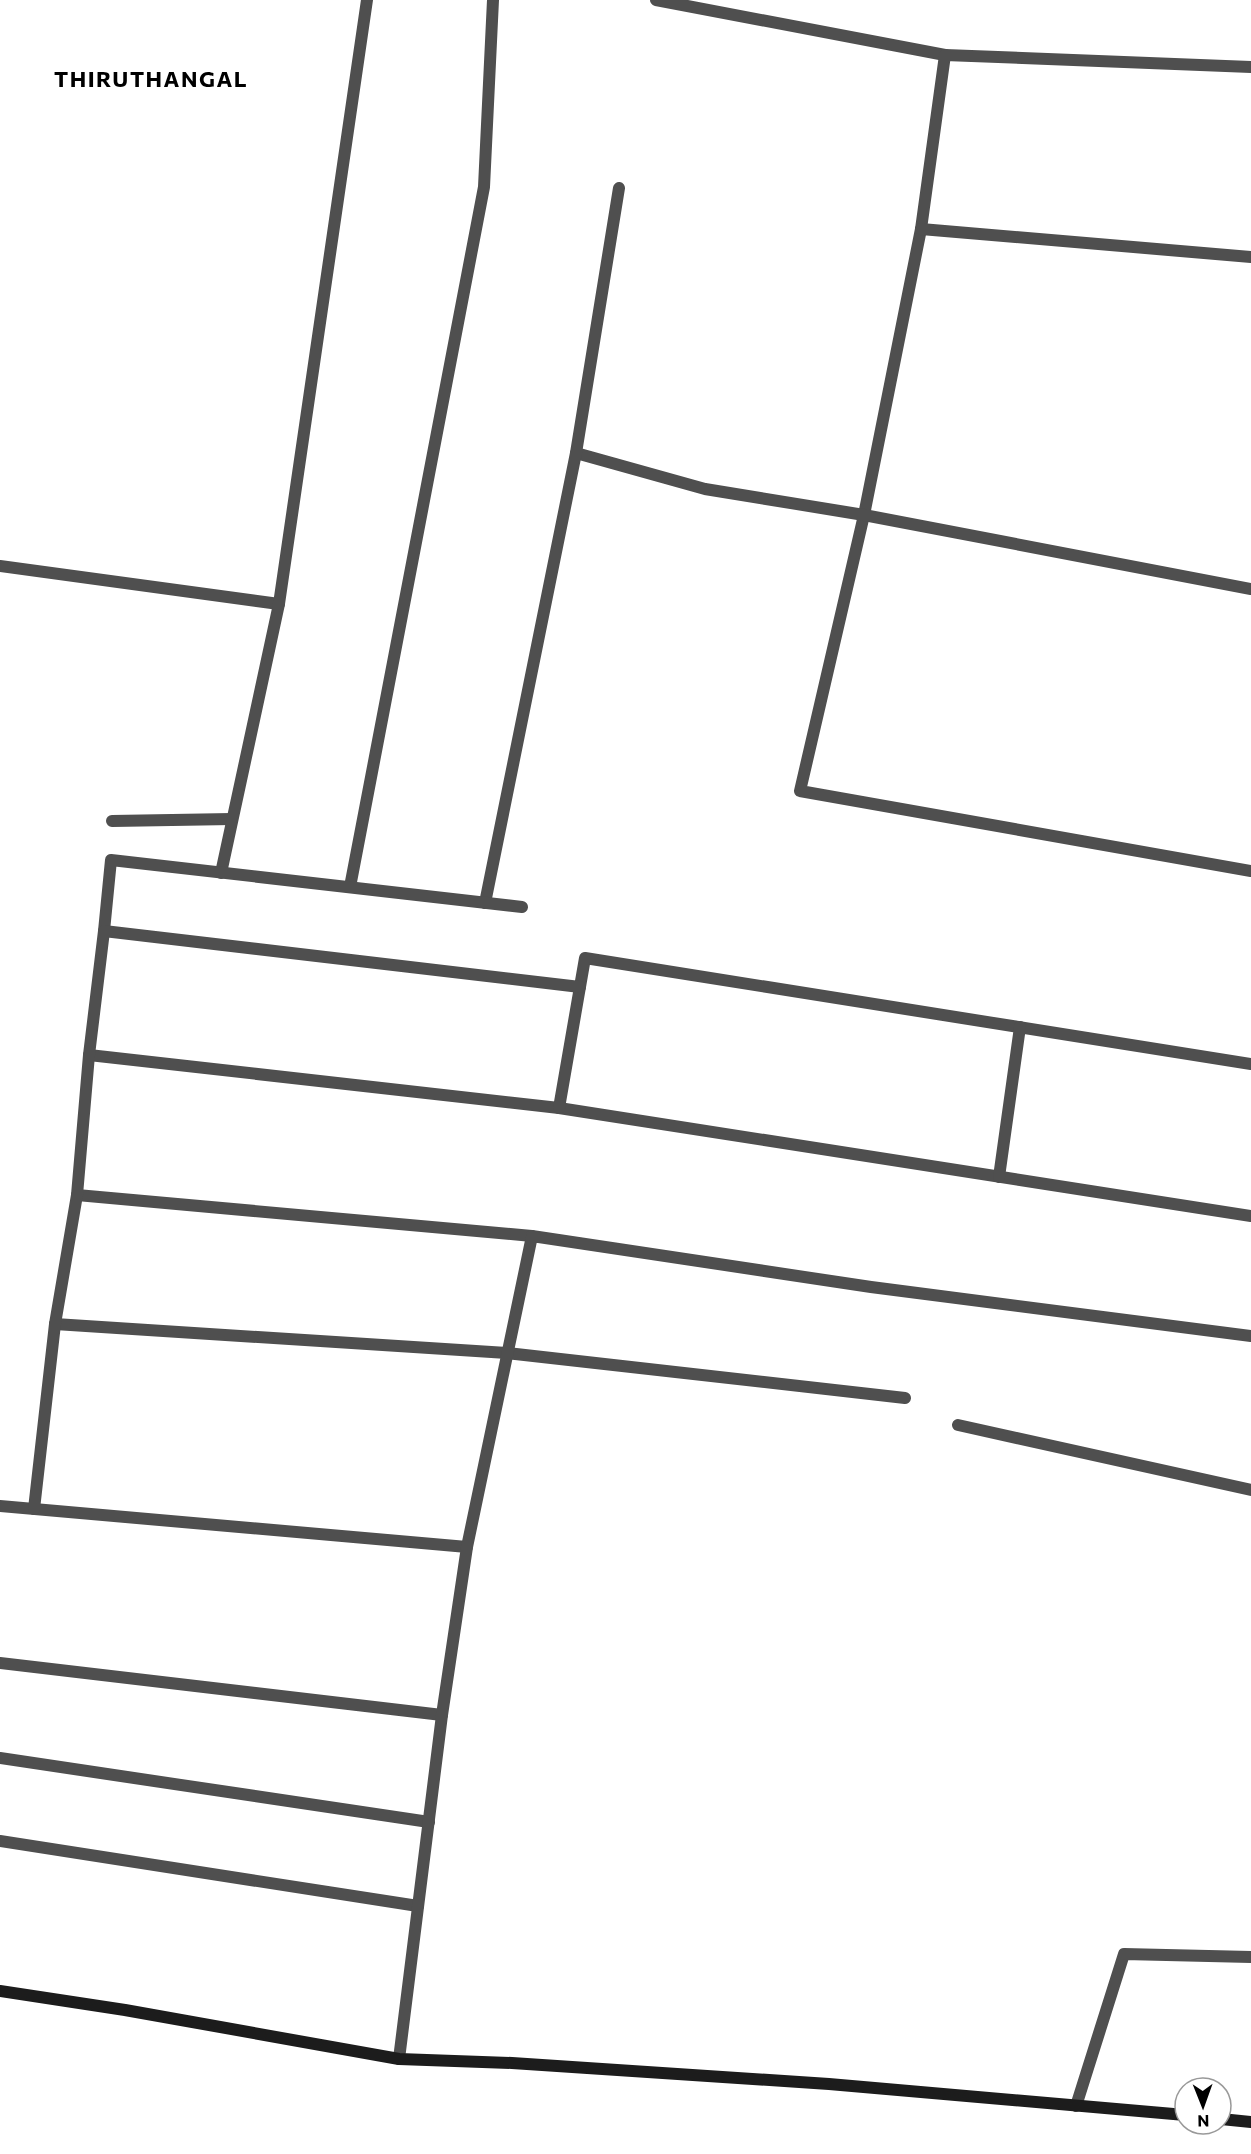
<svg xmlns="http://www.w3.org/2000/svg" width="1251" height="2154" viewBox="0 0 1251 2154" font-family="Commissioner,sans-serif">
  <rect width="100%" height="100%" fill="#fff"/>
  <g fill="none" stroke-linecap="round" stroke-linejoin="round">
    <g stroke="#4f4f4f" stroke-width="12">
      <polyline points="656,0 945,55"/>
      <polyline points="1251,67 945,55 921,229 864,515 800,791 1251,871"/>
      <polyline points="921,229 1251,257"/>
      <polyline points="576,453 705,489 864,515 1251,589"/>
      <polyline points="0,566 279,604"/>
      <polyline points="112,821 232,819"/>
      <polyline points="221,873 279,604 367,0"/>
      <polyline points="350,887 484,187 493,0"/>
      <polyline points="485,903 576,453 619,188"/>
      <polyline points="104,931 111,860 522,907"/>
      <polyline points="89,1055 559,1108 1251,1216"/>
      <polyline points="559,1108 585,958 1251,1064"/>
      <polyline points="999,1177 1020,1027"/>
      <polyline points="77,1195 532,1236"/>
      <polyline points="55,1324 507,1353 905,1398"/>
      <polyline points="958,1425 1251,1490"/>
      <polyline points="0,1506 467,1547"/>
      <polyline points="34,1509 55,1324 77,1195 89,1055 104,931 580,987"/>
      <polyline points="0,1663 442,1715"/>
      <polyline points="0,1758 429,1822"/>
      <polyline points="0,1841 418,1906"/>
      <polyline points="399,2059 442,1715 467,1547 532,1236 871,1287 1251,1336"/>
      <polyline points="1076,2106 1124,1954 1251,1957"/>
    </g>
    <g stroke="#1c1c1c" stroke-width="12">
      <polyline points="0,1991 125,2010 399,2059 512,2063 829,2084 1185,2115"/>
      <polyline points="1221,2119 1251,2122"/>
    </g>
  </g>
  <g text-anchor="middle" stroke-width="4.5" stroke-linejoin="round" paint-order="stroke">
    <g font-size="22" font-weight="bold" letter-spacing="1.5" fill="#000" stroke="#fff">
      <text x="151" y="87">THIRUTHANGAL</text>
    </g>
  </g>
  <g transform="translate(1203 2106) rotate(179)"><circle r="28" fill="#ffffff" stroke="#999999" stroke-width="1.5"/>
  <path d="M0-4.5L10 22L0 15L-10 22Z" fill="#000000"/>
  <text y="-9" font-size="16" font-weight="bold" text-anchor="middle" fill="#000000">N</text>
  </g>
</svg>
